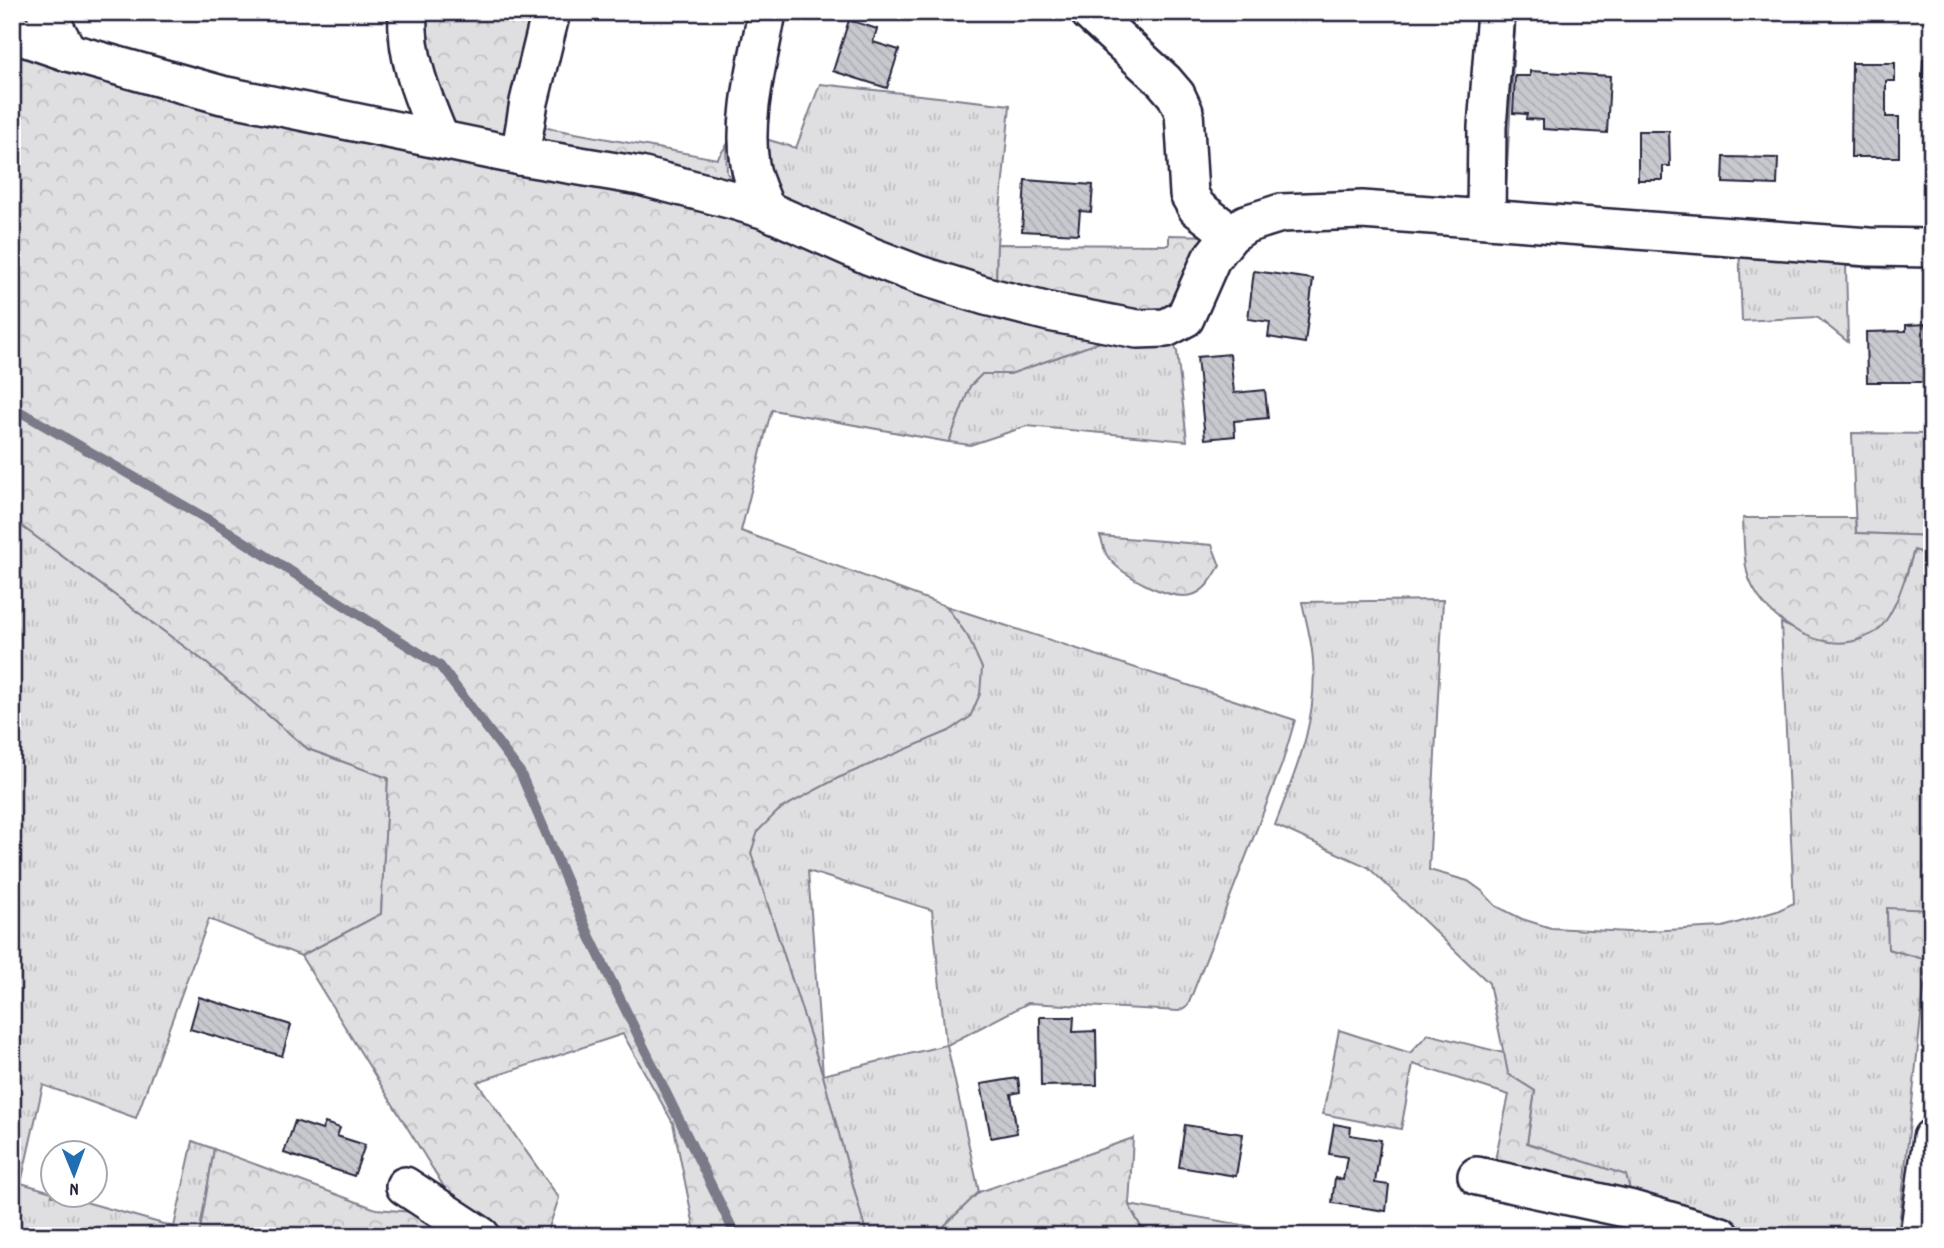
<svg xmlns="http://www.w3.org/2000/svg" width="1944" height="1248" viewBox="0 0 1944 1248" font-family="Dekko,sans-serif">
  <defs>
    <pattern id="grass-tufts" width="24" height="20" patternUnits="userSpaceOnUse" patternTransform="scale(1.75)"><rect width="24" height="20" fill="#dfdfe2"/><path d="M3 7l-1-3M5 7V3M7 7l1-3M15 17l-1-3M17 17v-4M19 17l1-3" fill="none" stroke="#bfbfc3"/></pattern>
    <pattern id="forest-crowns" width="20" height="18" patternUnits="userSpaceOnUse" patternTransform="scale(1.75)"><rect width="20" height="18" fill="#dfdfe2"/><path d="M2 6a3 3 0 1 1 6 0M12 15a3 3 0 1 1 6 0" fill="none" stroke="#bfbfc3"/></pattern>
    <pattern id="building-back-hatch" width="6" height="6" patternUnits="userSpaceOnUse" patternTransform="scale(1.75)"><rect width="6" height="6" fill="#c8c8cf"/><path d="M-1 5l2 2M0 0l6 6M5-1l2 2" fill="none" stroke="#acacb3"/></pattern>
  </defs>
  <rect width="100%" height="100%" fill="#fff"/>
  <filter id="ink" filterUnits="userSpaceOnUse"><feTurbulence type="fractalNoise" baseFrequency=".0143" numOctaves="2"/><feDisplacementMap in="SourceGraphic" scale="14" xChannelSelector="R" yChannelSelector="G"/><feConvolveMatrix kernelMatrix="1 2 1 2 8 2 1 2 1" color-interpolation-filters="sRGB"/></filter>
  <g filter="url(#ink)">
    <g fill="url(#grass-tufts)" stroke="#80808e" stroke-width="2" fill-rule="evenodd">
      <polygon points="1505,12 1516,12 1505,202 1500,206"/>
      <polygon points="820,84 1010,105 997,244 996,290 789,210 772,194 762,138 796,148"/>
      <polygon points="1739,244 1891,257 1894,269 1846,266 1848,342 1817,317 1742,321"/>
      <polygon points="1114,337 1172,338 1177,352 1187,441 1027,426 970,445 949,442 970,386 982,374 1010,374"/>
      <polygon points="1852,433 1932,434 1932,536 1856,533"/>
      <polygon points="12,519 204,661 308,749 388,778 381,914 301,956 209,919 136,1118 43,1085 21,1183 52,1192 52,1196 64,1196 174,1227 193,1141 214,1149 199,1236 12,1236"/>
      <path d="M1914 550 1932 555V910L1887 909 1888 949 1927 960 1898 1236H1755L1633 1201 1625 1175 1527 1143 1535 1091 1508 1074 1489 983 1368 867 1275 825C1296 770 1318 721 1313 661 1312 641 1306 621 1302 602L1443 600 1429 870 1468 881 1482 891 1496 906 1522 919 1551 928 1629 932 1723 927 1777 911 1794 903 1781 623 1804 634 1905 580Z"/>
      <path d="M946 606 1295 720 1282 764 1188 1005 1179 1011 1028 1003 947 1045 979 1192 934 1236H867L823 1076 751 853C753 847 754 838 757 832 775 798 910 746 949 731L968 637ZM808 871 932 910 946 1045 823 1075Z"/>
    </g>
    <g fill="url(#forest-crowns)" stroke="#80808e" stroke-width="2">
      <polygon points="418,12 545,12 511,141 445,130"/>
      <polygon points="12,44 668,196 1114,337 1010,374 982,374 970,386 949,442 772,410 768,423 741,531 946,606 968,637 982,668 980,694 970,717 949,731 838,778 780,809 758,831 751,853 823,1076 867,1236 696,1236 673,1123 623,1034 477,1082 559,1198 546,1236 199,1236 214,1149 376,1209 462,1216 301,956 381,914 388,778 308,749 204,661 12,519"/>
      <polygon points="542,127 717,159 726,146 727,173 739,190 538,147"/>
      <polygon points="1169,235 1213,236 1188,290 1158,318 996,290 997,244 1169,245"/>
      <path d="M1743 518H1855L1856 533 1932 536V555L1914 550C1906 574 1897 610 1879 629 1876 633 1870 635 1865 637 1822 658 1758 617 1747 572 1743 555 1744 535 1743 518Z"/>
      <path d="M1100 536 1212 545 1220 566C1213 577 1207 589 1195 594 1173 603 1121 576 1108 557 1104 552 1103 543 1100 536Z"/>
      <polygon points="1887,908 1932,910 1927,960 1888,949"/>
      <polygon points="1339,1030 1410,1053 1428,1034 1504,1053 1508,1074 1535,1091 1527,1143 1626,1175 1633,1201 1493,1169 1509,1095 1413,1064 1401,1129 1323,1114"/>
      <polygon points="1133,1138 1129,1205 1146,1236 934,1236 979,1192"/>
    </g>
    <polygon fill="#dfdfe2" stroke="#80808e" stroke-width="2" points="1129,1205 1277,1231 1278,1236 1146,1236"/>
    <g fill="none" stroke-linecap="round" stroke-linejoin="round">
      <polyline stroke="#7a7a88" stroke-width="10" points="12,407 221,527 440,666 520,772 590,937 736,1236"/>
    </g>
    <g fill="url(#building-back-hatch)" stroke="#22223b" stroke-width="2">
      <polygon points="849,20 877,29 873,42 899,50 887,88 833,71"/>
      <polygon points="1923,59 1932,60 1932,97 1929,96 1931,78 1922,77"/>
      <polygon points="1852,63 1895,63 1895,81 1886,81 1886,117 1899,117 1899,157 1851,157"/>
      <polygon points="1530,71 1610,76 1607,133 1543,129 1543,120 1526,119 1527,114 1513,113 1515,76 1530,76"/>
      <polygon points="1638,131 1669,131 1670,166 1663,166 1663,180 1638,180"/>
      <polygon points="1724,157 1778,158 1777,185 1723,183"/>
      <polygon points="1025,180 1093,185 1091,212 1080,211 1078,234 1022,231"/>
      <polygon points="1254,271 1313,279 1305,343 1268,337 1270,322 1248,319"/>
      <polygon points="1927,324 1927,382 1867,382 1866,332 1906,331 1906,325"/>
      <polygon points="1230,354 1234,393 1265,390 1268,418 1234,421 1235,436 1205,439 1197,357"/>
      <polygon points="199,997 291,1025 282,1056 190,1029"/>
      <polygon points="1040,1017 1074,1017 1073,1032 1096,1031 1097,1085 1041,1086"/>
      <polygon points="1018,1078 1020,1092 1011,1094 1017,1133 991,1138 981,1084"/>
      <polygon points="295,1121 322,1130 325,1123 340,1128 337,1136 365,1145 354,1176 284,1153"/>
      <polygon points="1334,1124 1351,1127 1350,1135 1381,1140 1375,1183 1389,1185 1386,1211 1332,1203 1335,1178 1343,1180 1347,1157 1329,1154"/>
      <polygon points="1185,1125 1243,1134 1236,1176 1179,1167"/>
    </g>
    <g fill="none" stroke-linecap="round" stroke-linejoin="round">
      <defs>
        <g id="minor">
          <polyline points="46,12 68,52"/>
          <path d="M408 12C405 57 423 98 440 139"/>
          <polyline points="1089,12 1164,81 1176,95 1184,112 1189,194 1197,208 1231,234"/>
          <polyline points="12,33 68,52 222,95 520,156 640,176 733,200 766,210 870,256 919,275 986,296 1049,312 1137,329 1166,328 1185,318 1211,259 1231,234 1246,224 1281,213 1362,210 1869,247 1932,248"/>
          <polyline points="520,156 529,102 551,12"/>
          <path d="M766 210C760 195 752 180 750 164 742 117 759 59 767 12"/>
          <polyline points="1486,218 1487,127 1496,12"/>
          <polyline points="1477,1176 1629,1209 1721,1236"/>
          <polyline points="405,1186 481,1236"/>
          <polyline points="1919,1236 1932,1138"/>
        </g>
      </defs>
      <use href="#minor" stroke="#22223b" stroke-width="42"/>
      <use href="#minor" stroke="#fff" stroke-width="37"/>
    </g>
  </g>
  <rect width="1944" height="1248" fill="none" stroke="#fff" stroke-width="42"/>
  <rect x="21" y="21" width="1902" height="1206" fill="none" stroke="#22223b" stroke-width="2.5" filter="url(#ink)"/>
  <g transform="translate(74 1174) rotate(179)"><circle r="33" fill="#ffffff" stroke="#a7a7b1" stroke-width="2"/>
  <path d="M0-5L12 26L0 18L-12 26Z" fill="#1f6fb2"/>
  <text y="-10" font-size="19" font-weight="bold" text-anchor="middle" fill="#22223b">N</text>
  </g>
</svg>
